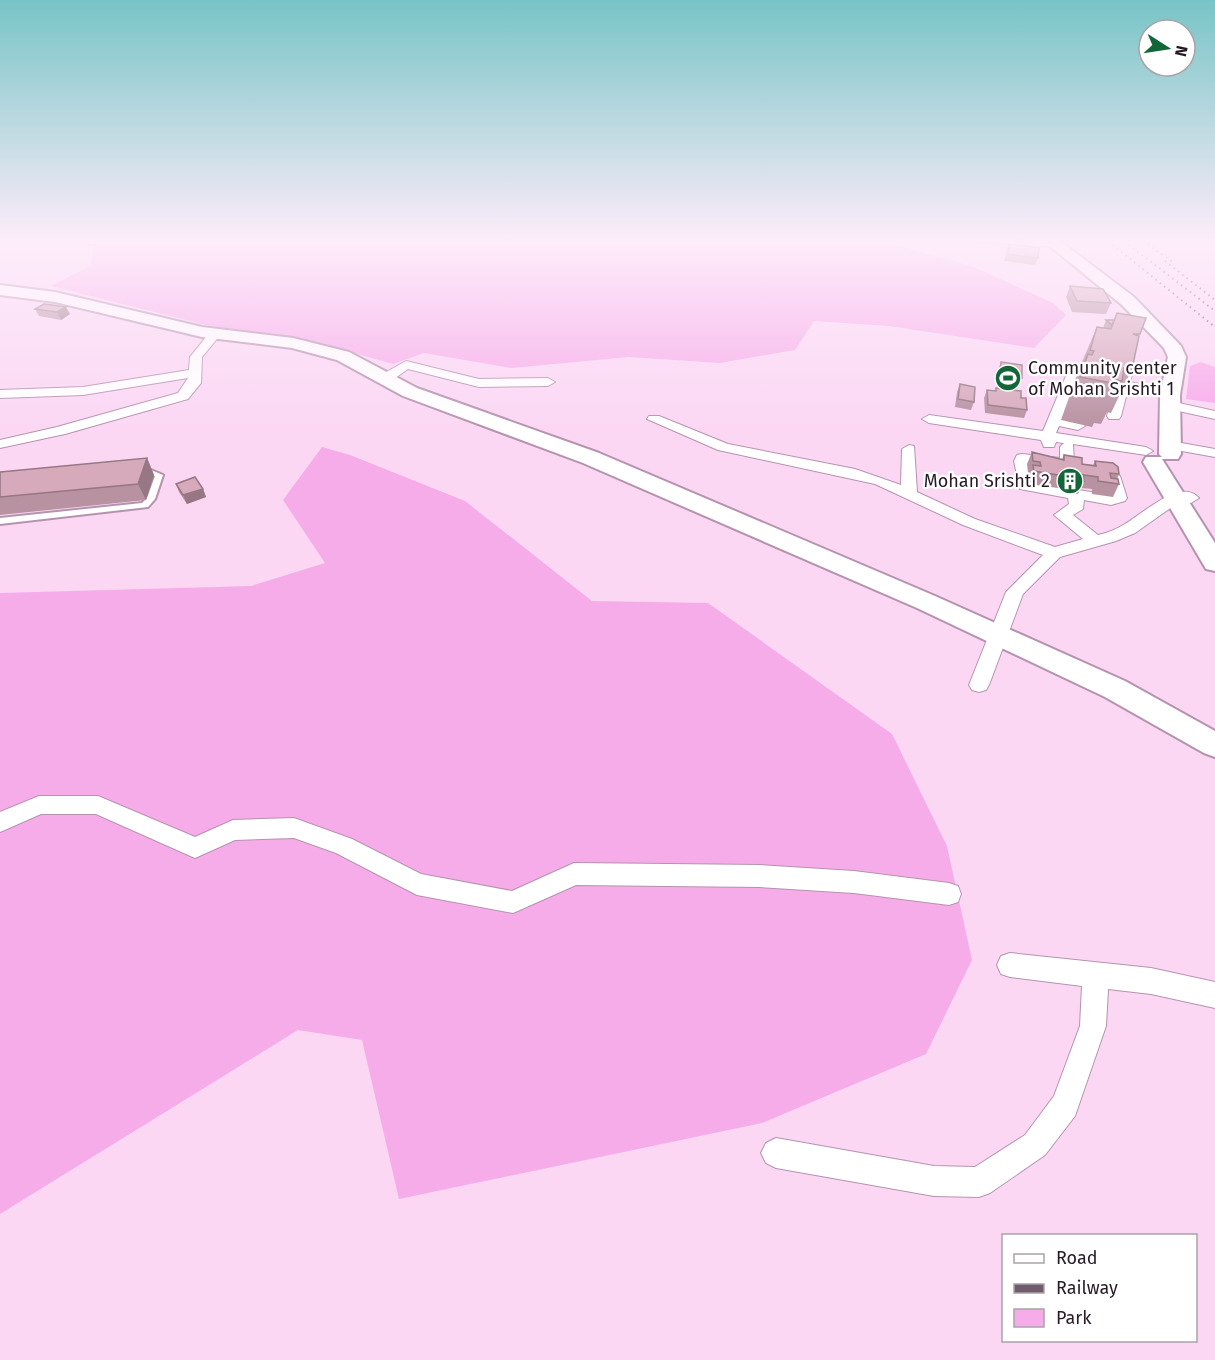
<svg xmlns="http://www.w3.org/2000/svg" width="1215" height="1360" viewBox="0 0 1215 1360" font-family="'Fira Sans',sans-serif">
  <rect width="100%" height="100%" fill="#fbd7f4"/>
  <g fill="#f7acea">
    <polygon points="96,238 871,238 974,267 1053,303 1066,315 1034,348 889,326 814,321 795,350 720,363 629,357 511,368 424,353 393,364 329,346 206,325 51,286 90,266"/>
    <polygon points="1201,362 1215,367 1215,403 1186,399 1190,366"/>
    <polygon points="322,447 350,455 465,501 592,601 708,603 892,734 947,846 972,960 926,1054 762,1123 399,1199 362,1040 298,1030 0,1214 0,593 251,586 325,563 283,500"/>
  </g>
  <g fill="none" stroke-linecap="round" stroke-linejoin="round">
    <defs>
      <path id="lane" d="M151 470 163 475 155 499 148 507 0 524V518L142 503 147 498 155 476C148 474 140 478 135 473L139 471Z"/>
      <g id="street">
        <polygon points="86,238 96,238 98,243 89,245"/>
        <polygon points="957,238 1055,241 1060,244 1055,247 962,241"/>
        <polygon points="215,330 221,334 202,357 201,383 188,399 65,434 0,448 0,440 57,427 178,393 188,378 83,395 0,398 0,390 83,387 189,370 190,357 211,331"/>
        <path d="M1096 349 1102 353 1096 367 1080 372 1062 418 1083 423 1085 426 1078 430 1059 426 1056 433 1146 447 1153 451 1146 455 1073 444 1074 463 1072 466C1058 470 1046 470 1030 467L1032 483 1111 495 1108 481 1091 472 1099 467 1120 476 1127 498 1125 501 1111 505 1084 500 1083 509 1073 515 1098 535C1107 533 1117 529 1125 524 1141 515 1181 477 1199 498L1191 503 1179 502 1135 533 1116 541 1060 557 1023 594 989 685 986 690 979 692 972 690 969 685 1006 592 1043 555 963 525 875 484 718 450 647 419 649 416H659L728 444 855 469 901 485 902 449 909 445 914 446 917 492 975 519 1055 547 1083 539 1054 515 1069 504 1068 498 1020 489 1014 461 1017 455 1022 454 1060 458V447L1064 443 1056 442 1054 447H1044L1041 440 929 423 922 419 929 415 1043 431 1069 369 1085 364 1092 350Z"/>
        <polygon points="406,361 479,379 548,378 555,382 548,386 479,387 408,369 391,381 381,381 381,375"/>
        <polygon points="1128,363 1134,367 1130,382 1159,388 1161,391 1154,395 1128,389 1121,416 1119,419 1109,419 1107,416 1122,367"/>
        <polygon points="1170,401 1215,411 1215,419 1165,408 1163,405"/>
        <polygon points="1170,441 1215,449 1215,457 1165,448 1163,445"/>
        <polygon points="39,796 98,796 195,837 233,820 294,818 352,839 421,874 512,891 574,863 760,865 854,871 949,883 958,886 961,894 958,902 949,905 854,893 760,887 576,885 513,913 417,895 336,853 294,838 235,840 195,858 96,814 41,814 0,832 0,812"/>
        <polygon points="1010,953 1151,968 1215,982 1215,1008 1151,994 1108,989 1106,1026 1075,1116 1045,1155 990,1193 979,1197 934,1196 776,1168 766,1163 761,1153 766,1143 776,1138 934,1166 975,1167 1025,1135 1054,1096 1080,1026 1082,986 1010,977 1001,974 997,965 1001,956"/>
      </g>
      <g id="secondary">
        <polygon points="1040,238 1056,238 1134,297 1181,346 1186,357 1180,395 1181,454 1178,459 1162,459 1215,543 1215,571 1206,569 1143,462 1146,457 1162,457 1159,454 1160,395 1168,357 1164,348 1122,305"/>
        <polygon points="0,285 55,292 202,327 293,338 349,352 417,388 599,453 935,596 1125,681 1215,731 1215,757 1204,753 1105,697 917,608 583,463 403,396 337,360 292,348 202,337 55,302 0,295"/>
      </g>
    </defs>
    <use href="#lane" stroke="#b593af" stroke-width="4"/>
    <use href="#street" stroke="#b593af" stroke-width="2"/>
    <use href="#secondary" stroke="#b593af" stroke-width="4"/>
    <use href="#lane" fill="#fff" fill-rule="evenodd"/>
    <use href="#street" fill="#fff" fill-rule="evenodd"/>
    <use href="#secondary" fill="#fff" fill-rule="evenodd"/>
    <g stroke="#715c6e" stroke-width="2" stroke-dasharray="1.5 4" stroke-linecap="butt">
      <polyline points="1104,238 1215,327"/>
      <polyline points="1120,238 1215,311"/>
      <polyline points="1139,238 1173,262"/>
      <polyline points="1165,261 1215,300"/>
    </g>
  </g>
  <g fill="#b892a1">
    <polygon points="1009,244 1038,258 1035,265 1004,261"/>
    <polygon points="1070,286 1111,303 1106,314 1072,312 1066,297"/>
    <polygon points="35,309 70,314 61,320 39,316"/>
    <polygon points="1117,313 1146,318 1139,336 1132,369 1111,413 1107,412 1101,424 1094,423 1092,427 1061,420 1079,369 1097,327 1103,328 1106,320 1114,320"/>
    <polygon points="1001,362 1022,378 1019,386 998,382 998,370"/>
    <polygon points="960,384 974,402 971,410 955,407 957,392"/>
    <polygon points="996,388 1021,398 1027,410 1024,418 985,413 984,398 987,390 995,391"/>
    <polygon points="1032,452 1062,459 1064,455 1082,464 1093,465 1095,461 1119,474 1117,479 1119,484 1113,497 1092,494 1092,489 1081,488 1078,494 1065,492 1065,489 1029,484 1028,477 1030,473 1028,473 1027,464"/>
    <polygon points="147,458 154,475 146,500 0,515 0,472"/>
    <polygon points="176,484 203,489 206,497 187,504 179,492"/>
  </g>
  <g fill="#967783">
    <polygon points="66,307 70,314 61,320 57,312"/>
    <polygon points="147,458 154,475 146,500 138,484"/>
    <polygon points="203,489 206,497 187,504 183,495"/>
  </g>
  <g fill="#d6aabb" stroke="#967783" stroke-width="1.5">
    <polygon points="1009,244 1039,248 1038,258 1007,254"/>
    <polygon points="1070,286 1103,289 1111,303 1077,301"/>
    <polygon points="44,304 66,307 57,312 35,309"/>
    <polygon points="1117,313 1146,318 1140,334 1133,334 1139,336 1132,369 1124,368 1122,381 1112,379 1112,383 1080,377 1088,354 1092,355 1094,351 1090,350 1097,327 1111,329"/>
    <polygon points="1106,320 1114,320 1112,325"/>
    <polygon points="1001,362 1022,365 1022,378 1000,374"/>
    <polygon points="960,384 975,387 974,402 958,399"/>
    <polygon points="996,388 1021,391 1021,398 1026,398 1027,410 988,405 987,390 996,391"/>
    <polygon points="1032,452 1064,460 1064,455 1082,458 1082,464 1096,466 1095,461 1113,463 1118,467 1119,474 1110,473 1111,478 1118,479 1119,484 1098,481 1098,477 1083,475 1084,481 1071,479 1070,477 1034,471 1033,465 1041,466 1040,462 1033,461"/>
    <polygon points="147,458 138,484 0,497 0,472"/>
    <polygon points="195,477 203,489 183,495 176,484"/>
  </g>
  <linearGradient id="sky" x2="0" y2="1"><stop stop-color="#77c4c6"/><stop offset="0.56" stop-color="#fdedfa"/><stop offset="1" stop-color="#fdedfa" stop-opacity="0"/></linearGradient>
  <rect width="1215" height="428" fill="url(#sky)"/>
  <defs>
    <symbol id="stadium-disc" viewBox="-11 -11 22 22"><circle r="9.5" fill="#136637" stroke="#fff"/><path d="M0-5a6.5 5 0 1 0 0 10a6.5 5 0 1 0 0-10ZM-3.5-1.8h7v3.6h-7Z" fill="#fff"/></symbol>
    <symbol id="building-disc" viewBox="-11 -11 22 22"><circle r="9.5" fill="#136637" stroke="#fff"/><path d="M-4-6H4V6H1V3H-1V6H-4ZM-2.5-4.3h1.7v1.8h-1.7ZM.8-4.3h1.7v1.8H.8ZM-2.5-1h1.7V.8h-1.7ZM.8-1h1.7V.8H.8Z" fill="#fff"/></symbol>
  </defs>
  <g fill-rule="evenodd">
    <use href="#stadium-disc" x="993" y="363" width="30" height="30"/>
    <use href="#building-disc" x="1055" y="466" width="30" height="30"/>
  </g>
  <g text-anchor="middle" stroke-width="4.5" stroke-linejoin="round" paint-order="stroke">
    <g font-size="18" fill="#271a25" stroke="#fff" text-anchor="start">
      <text x="1028" y="374">Community center<tspan x="1028" dy="21">of Mohan Srishti 1</tspan></text>
      <text x="1050" y="487" text-anchor="end">Mohan Srishti 2</text>
    </g>
  </g>
  <rect x="1002" y="1234" width="195" height="108" fill="#ffffff" stroke="#a9a3a8" stroke-width="1.5"/>
  <rect x="1014" y="1254" width="30" height="9" fill="#ffffff" stroke="#a9a3a8" stroke-width="1.5"/>
  <text x="1056" y="1264" font-size="18" fill="#271a25">Road</text>
  <rect x="1014" y="1284" width="30" height="9" fill="#715c6e" stroke="#a9a3a8" stroke-width="1.5"/>
  <text x="1056" y="1294" font-size="18" fill="#271a25">Railway</text>
  <rect x="1014" y="1309" width="30" height="18" fill="#f7acea" stroke="#a9a3a8" stroke-width="1.5"/>
  <text x="1056" y="1324" font-size="18" fill="#271a25">Park</text>
  <g transform="translate(1167 48) rotate(102)"><circle r="28" fill="#ffffff" stroke="#a9a3a8" stroke-width="1.5"/>
  <path d="M0-4.5L10 22L0 15L-10 22Z" fill="#136637"/>
  <text y="-9" font-size="16" font-weight="bold" text-anchor="middle" fill="#271a25">N</text>
  </g>
</svg>
